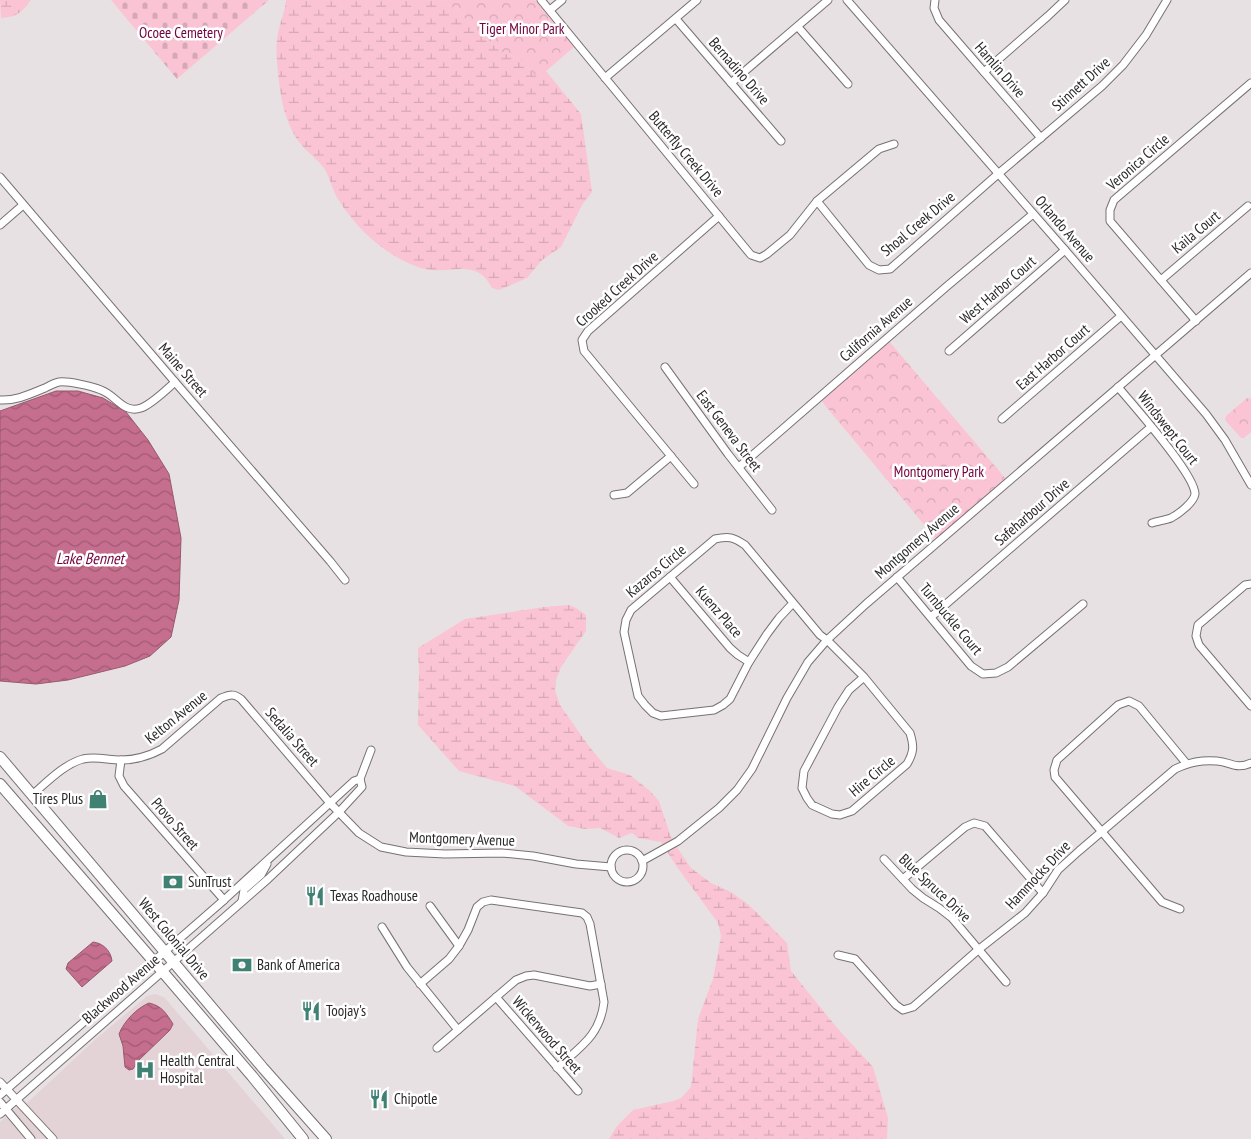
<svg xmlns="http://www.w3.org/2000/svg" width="1251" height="1139" viewBox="0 0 1251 1139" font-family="'PT Sans Narrow',sans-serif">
  <defs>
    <pattern id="wetland-marsh" width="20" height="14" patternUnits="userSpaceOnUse" patternTransform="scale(1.25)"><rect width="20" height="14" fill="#fac4d5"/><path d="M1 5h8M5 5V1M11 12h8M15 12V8" fill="none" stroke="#d6a8b7"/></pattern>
    <pattern id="cemetery-stones" width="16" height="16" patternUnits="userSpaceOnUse" patternTransform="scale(1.25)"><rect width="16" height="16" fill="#fac4d5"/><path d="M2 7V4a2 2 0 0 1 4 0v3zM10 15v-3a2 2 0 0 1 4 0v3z" fill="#d6a8b7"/></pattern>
    <pattern id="park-crowns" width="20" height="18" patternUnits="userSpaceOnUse" patternTransform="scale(1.25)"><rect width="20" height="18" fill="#fac4d5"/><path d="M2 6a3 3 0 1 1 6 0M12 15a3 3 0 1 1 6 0" fill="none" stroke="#d6a8b7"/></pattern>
    <pattern id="water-waves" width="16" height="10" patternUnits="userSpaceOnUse" patternTransform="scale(1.25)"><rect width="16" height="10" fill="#c56e8d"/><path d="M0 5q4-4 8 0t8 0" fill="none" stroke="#a05a73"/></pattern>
  </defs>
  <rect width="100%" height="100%" fill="#e8e1e3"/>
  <polygon fill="#e3d3d7" points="155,994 164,997 285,1139 0,1139 0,1122 24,1100 27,1103 96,1039 147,996"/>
  <g fill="url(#wetland-marsh)">
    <path d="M0 0H31C21 13 17 17 1 18Z"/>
    <path d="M286 0H442L458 11 482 36 502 52 520 59 538 77 546 71 581 114 592 192 582 205 561 247 542 260 527 278 499 290 492 288C475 255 448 277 421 268 387 257 357 230 338 199 332 190 330 177 324 168 317 159 307 152 300 143 292 134 284 113 282 101 279 84 274 50 278 33 280 22 285 12 286 0Z"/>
    <polygon points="569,605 576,608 586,615 586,631 561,667 556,680 555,690 560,705 588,745 607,768 630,775 649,790 659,801 672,840 691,868 711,883 731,892 749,905 787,943 791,971 838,1029 873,1067 888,1118 887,1139 609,1139 617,1126 633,1110 673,1101 681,1098 691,1087 698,1019 713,979 721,936 718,923 677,867 661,842 638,838 632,833 619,838 600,828 585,829 568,826 515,786 459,771 418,725 419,672 418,648 465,619 544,607"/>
  </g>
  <polygon fill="url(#cemetery-stones)" points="111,0 269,0 177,79"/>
  <g fill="url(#park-crowns)">
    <polygon points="442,0 535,0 574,47 538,78 520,59 502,52 482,36 458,11"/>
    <polygon points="888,340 1006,479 936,539 823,403 822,398"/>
    <polygon points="1247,398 1250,398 1251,399 1251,432 1244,438 1241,438 1225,420 1226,416"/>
  </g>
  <g fill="url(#water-waves)" stroke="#97596f">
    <polygon points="56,391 78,391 103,398 126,412 148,440 169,474 181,538 179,600 171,637 150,656 125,666 68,680 36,684 0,681 0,411"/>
    <path d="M93 942C103 943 111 951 112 961L82 987 66 969 68 963Z"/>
    <path d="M149 1003C162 1006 166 1013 173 1024L170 1030 139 1060 133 1069 129 1070 125 1067 123 1046 119 1034C124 1021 137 1008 149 1003Z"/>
  </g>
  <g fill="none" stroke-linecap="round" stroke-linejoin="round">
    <defs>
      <g id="minor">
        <polyline points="541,0 751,255 760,258 767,254 790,235 817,201 879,149 894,144"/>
        <polyline points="847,0 1065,250 1206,414 1225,440 1251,485"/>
        <polyline points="935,0 934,8 939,20 1041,138"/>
        <polyline points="550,10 562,0"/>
        <polyline points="676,19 781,141"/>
        <polyline points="798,27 848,84"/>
        <polyline points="984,72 1048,16 1065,0"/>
        <polyline points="605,78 697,0"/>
        <polyline points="731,83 828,0"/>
        <polyline points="0,177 175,382 330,561 345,580"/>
        <polyline points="817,201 869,265 879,270 890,269 998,174 1102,86 1123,65 1146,35 1167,0"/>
        <polyline points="0,225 23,205"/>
        <polyline points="1161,280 1248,206"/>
        <polyline points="1196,321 1110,221 1110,210 1114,200 1251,83"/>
        <polyline points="949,351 1065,250"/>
        <polyline points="665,367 728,454 772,510"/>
        <path d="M1118 387C1133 405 1195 474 1195 494 1194 502 1179 514 1171 518 1166 520 1158 521 1152 523"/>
        <path d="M0 400C16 401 30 394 45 388 49 386 54 383 59 382 68 381 92 386 101 390 116 395 123 414 141 408 152 404 166 390 175 382"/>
        <polyline points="1002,419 1121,316"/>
        <polyline points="739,467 946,287 1033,214"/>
        <polyline points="694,484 584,351 582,340 588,331 719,216"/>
        <polyline points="614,495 627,493 671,456"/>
        <polyline points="670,577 730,648 738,655 749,662"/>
        <polyline points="897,577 971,666 983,674 996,673 1008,667 1083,604"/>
        <polyline points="1251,584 1245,585 1198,625 1196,636 1199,645 1251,706"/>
        <path d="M793 603 779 618 767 634 749 662 730 699 723 705 714 710 661 716 653 713 645 705 638 696 624 632 626 620 631 610 715 539C729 536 733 537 745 545L820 635 827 640 864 677 910 733C914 746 914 752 907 764L852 811 840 815 832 814 812 805 807 798 802 788 804 771 838 707 849 690 864 677"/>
        <polyline points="931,617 1151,427"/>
        <polyline points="121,760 119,776 124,786 224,900"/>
        <path d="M32 795C46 783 64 764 83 759 96 756 108 760 121 760 136 760 149 756 162 749L221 698C230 695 233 693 241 699L330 803 359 833 381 847 406 852 445 854 502 853 533 856 576 864 611 867"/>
        <circle cx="627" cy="866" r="16"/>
        <polyline points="884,859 912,889 923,898 939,908 952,918 1006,982"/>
        <polyline points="642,861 678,841 719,808 737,790 752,769 787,698 808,662 827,640 866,604 1251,273"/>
        <polyline points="903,879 965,827 974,823 985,826 1043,893"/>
        <polyline points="242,901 244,890 261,875 267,864"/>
        <polyline points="430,906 459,946"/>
        <polyline points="1180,909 1162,902 1055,777 1054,770 1057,760 1118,705 1129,701 1139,706 1186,763"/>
        <polyline points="382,927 407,967 458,1030"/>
        <path d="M838 955 855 959 896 1005 903 1010 913 1007 978 950 1025 913 1043 893 1058 870 1079 851 1175 769C1190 762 1201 760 1217 761 1231 762 1236 770 1251 763"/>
        <path d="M420 984 449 959 459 946 468 930 477 907 483 902 491 900 582 913 587 917 590 924 604 1002C600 1036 580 1047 557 1068"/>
        <polyline points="496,997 578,1091"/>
        <polyline points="437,1048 516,980 526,976 534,975 590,986 601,984"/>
        <polyline points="0,1082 53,1139"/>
        <polyline points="0,1095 224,900 354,781 360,779"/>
        <polyline points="0,1102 31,1139"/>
        <polyline points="0,1114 268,879 339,812 362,787 360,779 371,750"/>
      </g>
      <g id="highway">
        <polyline points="0,757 263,1068 326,1139"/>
        <polyline points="0,784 162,971 252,1076 303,1139"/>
      </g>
    </defs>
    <use href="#minor" stroke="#777173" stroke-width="9"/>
    <use href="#highway" stroke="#777173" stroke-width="12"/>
    <use href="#minor" stroke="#fff" stroke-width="7"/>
    <use href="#highway" stroke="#fff" stroke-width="10"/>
  </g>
  <defs>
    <symbol id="shop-bare" viewBox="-9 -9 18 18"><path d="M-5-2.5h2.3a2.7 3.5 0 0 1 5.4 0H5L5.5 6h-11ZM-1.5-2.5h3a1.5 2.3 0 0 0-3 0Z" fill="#3f8274" stroke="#fff" stroke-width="2.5" paint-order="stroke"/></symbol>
    <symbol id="bank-bare" viewBox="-9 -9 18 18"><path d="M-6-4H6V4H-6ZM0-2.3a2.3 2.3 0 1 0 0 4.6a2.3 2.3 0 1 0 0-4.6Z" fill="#3f8274" stroke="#fff" stroke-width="2.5" paint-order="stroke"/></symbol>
    <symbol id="restaurant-bare" viewBox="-9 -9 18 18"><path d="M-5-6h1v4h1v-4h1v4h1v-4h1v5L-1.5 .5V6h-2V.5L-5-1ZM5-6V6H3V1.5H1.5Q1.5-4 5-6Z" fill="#3f8274" stroke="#fff" stroke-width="2.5" paint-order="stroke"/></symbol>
    <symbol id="hospital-bare" viewBox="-9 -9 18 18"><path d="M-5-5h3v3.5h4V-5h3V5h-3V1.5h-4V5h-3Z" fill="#3f8274" stroke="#fff" stroke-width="2.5" paint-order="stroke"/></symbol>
  </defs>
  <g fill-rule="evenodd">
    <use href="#shop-bare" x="84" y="785" width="28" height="28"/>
    <use href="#bank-bare" x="159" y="868" width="28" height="28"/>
    <use href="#restaurant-bare" x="301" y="882" width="28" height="28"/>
    <use href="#bank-bare" x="228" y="951" width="28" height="28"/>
    <use href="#restaurant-bare" x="297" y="997" width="28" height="28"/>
    <use href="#hospital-bare" x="131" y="1056" width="28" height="28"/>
    <use href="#restaurant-bare" x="365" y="1085" width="28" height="28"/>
  </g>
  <g text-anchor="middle" stroke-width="5" stroke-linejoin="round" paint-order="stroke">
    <g font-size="15" fill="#72003c" stroke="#fff">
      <text x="522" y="34">Tiger Minor Park</text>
      <text x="181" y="38">Ocoee Cemetery</text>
      <text x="939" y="477">Montgomery Park</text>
    </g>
    <g font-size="15" fill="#2b2829" stroke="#fff">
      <text transform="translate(1000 70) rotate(49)" y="5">Hamlin Drive</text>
      <text transform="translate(739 71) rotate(49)" y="5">Bernadino Drive</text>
      <text transform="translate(1081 84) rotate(-42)" y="5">Stinnett Drive</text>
      <text transform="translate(686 154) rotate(50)" y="5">Butterfly Creek Drive</text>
      <text transform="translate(1138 162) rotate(-41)" y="5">Veronica Circle</text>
      <text transform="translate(918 224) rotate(-40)" y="5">Shoal Creek Drive</text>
      <text transform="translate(1065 229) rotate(49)" y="5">Orlando Avenue</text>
      <text transform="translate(1196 232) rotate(-40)" y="5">Kaila Court</text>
      <text transform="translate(617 289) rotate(-42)" y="5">Crooked Creek Drive</text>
      <text transform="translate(998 290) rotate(-41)" y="5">West Harbor Court</text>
      <text transform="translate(876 329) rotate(-41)" y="5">California Avenue</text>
      <text transform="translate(1053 357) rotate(-41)" y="5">East Harbor Court</text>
      <text transform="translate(183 370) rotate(49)" y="5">Maine Street</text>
      <text transform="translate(1168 428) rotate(52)" y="5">Windswept Court</text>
      <text transform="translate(729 431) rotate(53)" y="5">East Geneva Street</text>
      <text transform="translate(1032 512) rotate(-41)" y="5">Safeharbour Drive</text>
      <text transform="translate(917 541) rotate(-41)" y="5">Montgomery Avenue</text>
      <text transform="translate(656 571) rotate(-40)" y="5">Kazaros Circle</text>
      <text transform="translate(719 612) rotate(49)" y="5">Kuenz Place</text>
      <text transform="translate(951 619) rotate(50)" y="5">Turnbuckle Court</text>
      <text transform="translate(176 717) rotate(-39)" y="5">Kelton Avenue</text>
      <text transform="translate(292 737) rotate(49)" y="5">Sedalia Street</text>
      <text transform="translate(872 776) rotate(-40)" y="5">Hire Circle</text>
      <text transform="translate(175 824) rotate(49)" y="5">Provo Street</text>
      <text transform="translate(462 839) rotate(2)" y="5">Montgomery Avenue</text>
      <text transform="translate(1038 875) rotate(-47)" y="5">Hammocks Drive</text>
      <text transform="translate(935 888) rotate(43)" y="5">Blue Spruce Drive</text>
      <text transform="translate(174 939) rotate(50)" y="5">West Colonial Drive</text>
      <text transform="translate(121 989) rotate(-41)" y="5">Blackwood Avenue</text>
      <text transform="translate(547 1035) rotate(49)" y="5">Wickerwood Street</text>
    </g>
    <g font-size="15" fill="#2b2829" stroke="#fff" text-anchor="start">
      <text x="83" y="804" text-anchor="end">Tires Plus</text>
      <text x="188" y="887">SunTrust</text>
      <text x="330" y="901">Texas Roadhouse</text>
      <text x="257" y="970">Bank of America</text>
      <text x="326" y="1016">Toojay's</text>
      <text x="160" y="1066">Health Central<tspan x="160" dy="17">Hospital</tspan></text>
      <text x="394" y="1104">Chipotle</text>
    </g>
    <g font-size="16" font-style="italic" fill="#75063f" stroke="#fff">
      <text x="90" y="564">Lake Bennet</text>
    </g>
  </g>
</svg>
